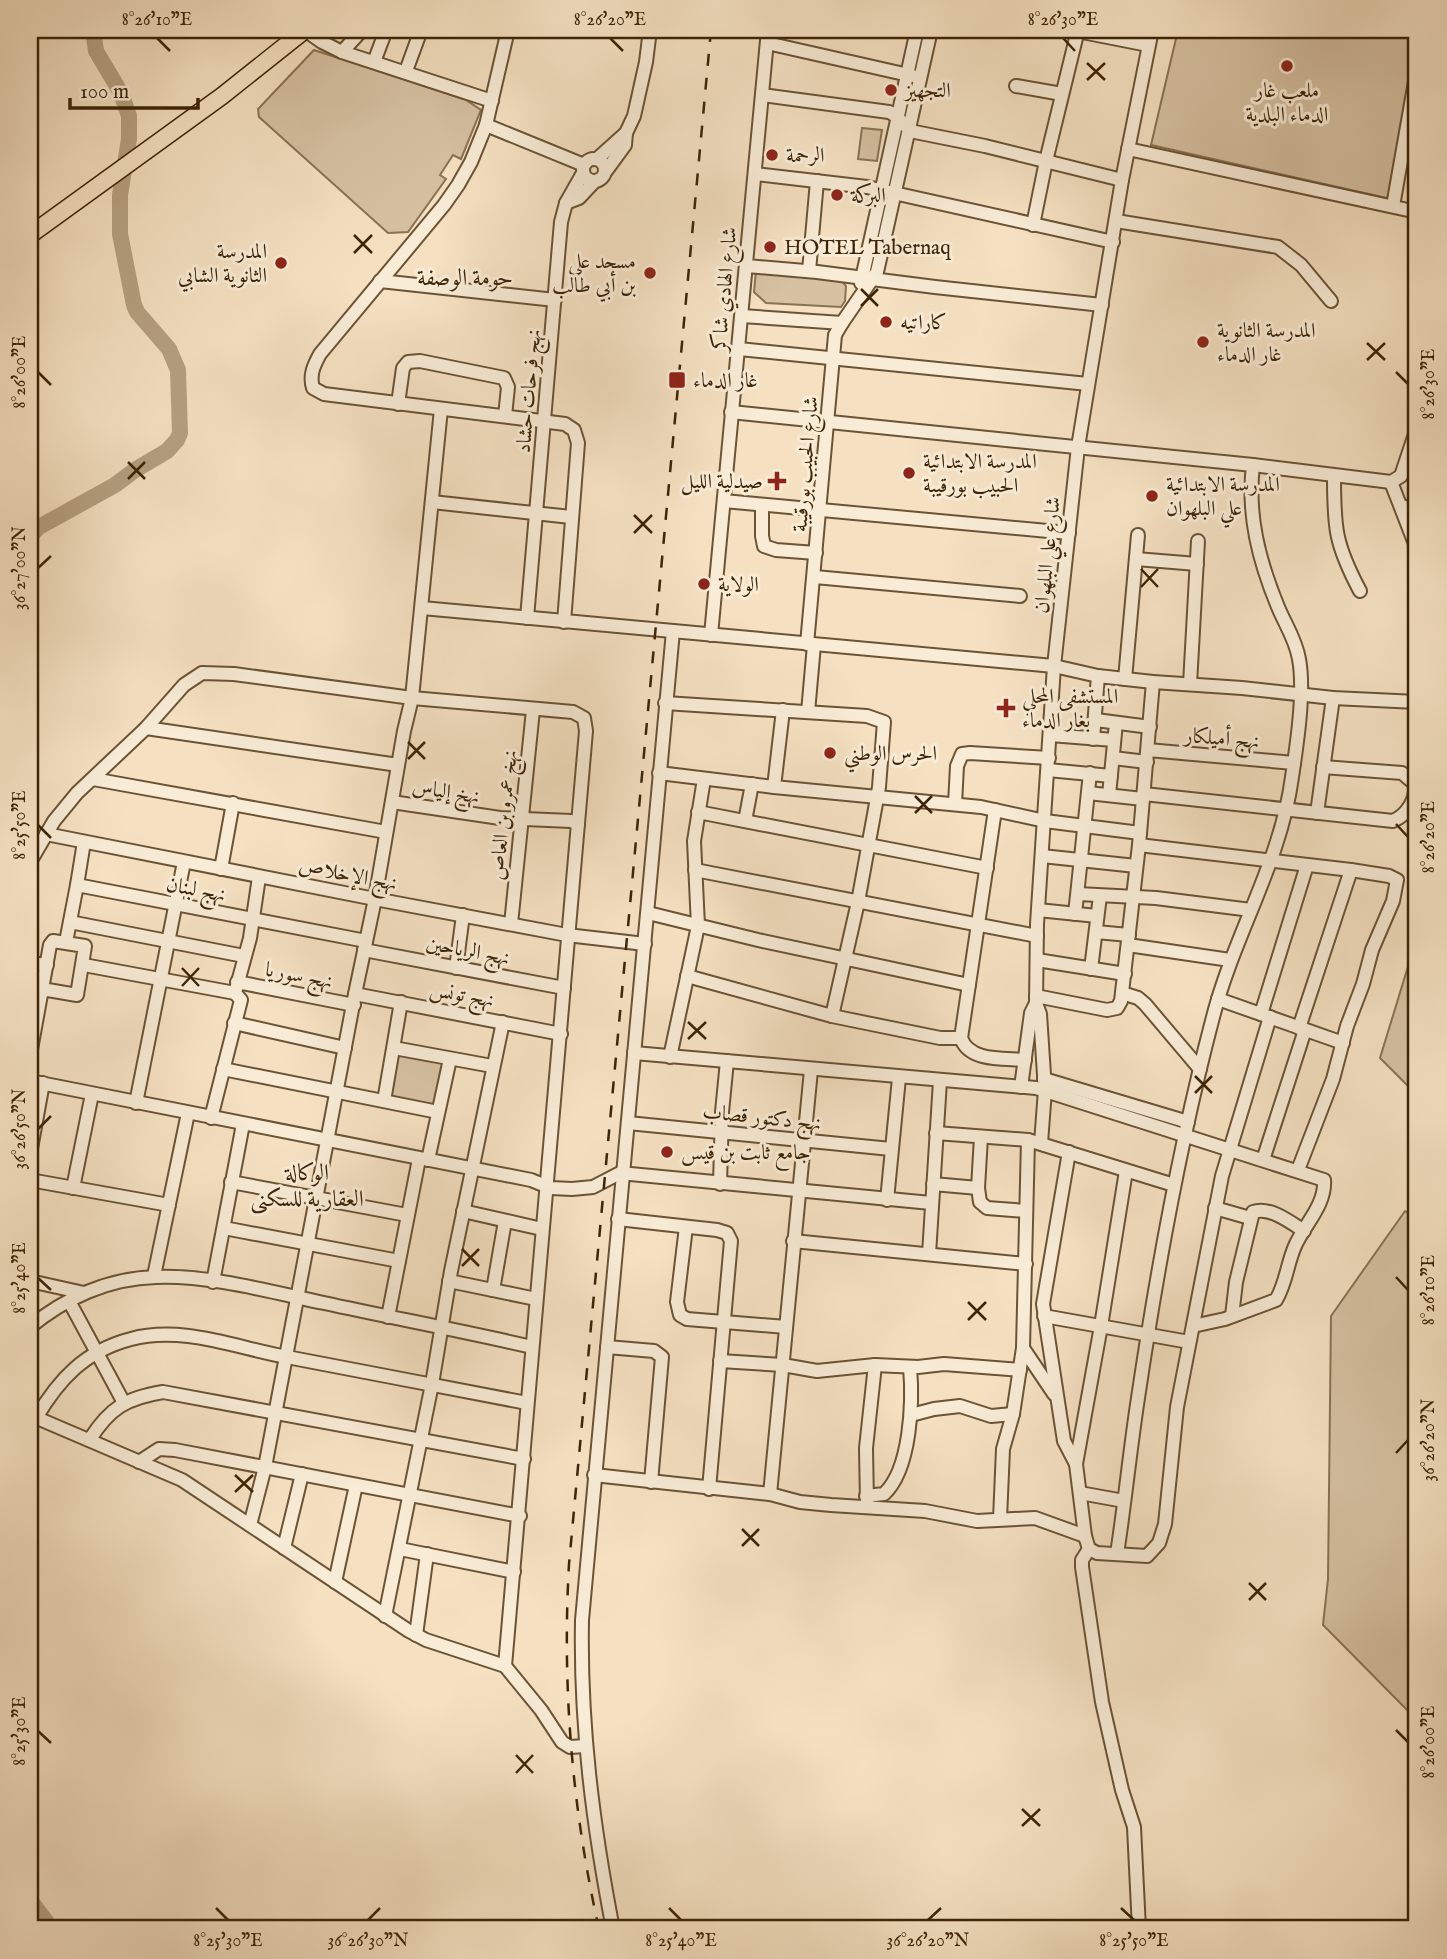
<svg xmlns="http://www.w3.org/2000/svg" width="1447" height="1959" viewBox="0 0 1447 1959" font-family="'IM FELL English',Amiri,serif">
  <rect width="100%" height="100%" fill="#f5e1c2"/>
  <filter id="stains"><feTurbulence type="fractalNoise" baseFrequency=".00286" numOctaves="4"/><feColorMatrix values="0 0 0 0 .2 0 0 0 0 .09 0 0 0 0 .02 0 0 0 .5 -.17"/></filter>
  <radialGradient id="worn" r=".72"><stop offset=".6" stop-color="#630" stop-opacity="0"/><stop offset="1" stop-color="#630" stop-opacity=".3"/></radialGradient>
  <g fill="#d6c1a2" stroke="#8a7254" stroke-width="2">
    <polygon points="1178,30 1417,30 1417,44 1391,199 1151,145"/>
    <polygon points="314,50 466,100 481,110 461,159 453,155 440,175 446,179 408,232 388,233 259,117 258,109"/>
    <polygon points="862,128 882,130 877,161 858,159"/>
    <polygon points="756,270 841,280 846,286 845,301 841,307 766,303 754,292"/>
    <polygon points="1417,937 1417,1095 1380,1058"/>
    <polygon points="398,1053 445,1062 436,1107 390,1098"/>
    <polygon points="1405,1211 1417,1219 1417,1720 1323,1625 1328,1579 1331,1316"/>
  </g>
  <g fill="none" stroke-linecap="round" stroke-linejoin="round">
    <g stroke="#b6a182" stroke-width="16">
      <polyline points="30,536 39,527 115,485 135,470 167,451 177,440 180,433 178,370 169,349 137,312 134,305 120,234 120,195 129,139 129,116 121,93 96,51 93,30"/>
      <polyline points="30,1900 52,1929"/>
    </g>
    <defs>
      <g id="minor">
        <polyline points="305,30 322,42 342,52 492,101"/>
        <path d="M508 30 486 125 471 162 458 185 444 205 320 354C314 365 309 375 313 388L324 394 565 424 574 430 578 443 564 622"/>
        <polyline points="1072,30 1148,45"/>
        <polyline points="767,43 913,76"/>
        <polyline points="342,52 362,30"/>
        <polyline points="374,62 386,30"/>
        <polyline points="406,71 421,30"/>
        <polyline points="1016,86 1062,94"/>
        <path d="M762 95 889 112C900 116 903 128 915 132L985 146 1122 180"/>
        <polyline points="486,125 584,165"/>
        <polyline points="1128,149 1417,212"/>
        <circle cx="594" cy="170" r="11"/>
        <polyline points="597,159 626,133 634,116 646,62 650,30"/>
        <polyline points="606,171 625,145 626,133"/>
        <polyline points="755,174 867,187 1113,242"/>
        <polyline points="566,203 579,198 595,181"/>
        <polyline points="1393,206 1417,70"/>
        <polyline points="1116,221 1278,247 1301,265 1331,301"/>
        <polyline points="1033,225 1046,161 1078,30"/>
        <polyline points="747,266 817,272 935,287 1102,305"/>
        <polyline points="809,271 817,181"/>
        <polyline points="380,281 555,300"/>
        <polyline points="861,283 917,30"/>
        <polyline points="742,316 842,323"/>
        <polyline points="739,349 1088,384"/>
        <polyline points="398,404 403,368 408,362 420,361 504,378 508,387 505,416"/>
        <polyline points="731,412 1253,465 1391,482 1401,476 1417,428"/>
        <path d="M1334 476C1334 528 1335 544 1360 591"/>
        <polyline points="1391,482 1417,549"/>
        <polyline points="724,501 1069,533"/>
        <polyline points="432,502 571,517"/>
        <polyline points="762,505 762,536 764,546 776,550 816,553"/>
        <polyline points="1401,506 1417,510"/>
        <polyline points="1136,559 1197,564"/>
        <polyline points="815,577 1020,596"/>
        <polyline points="422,608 1054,666 1098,676 1153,682 1242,688 1333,698 1417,702"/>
        <polyline points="527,618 561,222 566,203 583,173"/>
        <polyline points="711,635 768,30"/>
        <polyline points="807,644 835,335 842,323 877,272 931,30"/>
        <polyline points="1125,679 1138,535"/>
        <polyline points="1190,684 1198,541"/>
        <polyline points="665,703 867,716 884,722 879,787 858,902 832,1016"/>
        <polyline points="808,712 814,645"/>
        <polyline points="1096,720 1150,727"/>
        <polyline points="146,728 398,765"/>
        <polyline points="1050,735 1114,740"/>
        <polyline points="1093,739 1098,676"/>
        <polyline points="1148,750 1294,763"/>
        <polyline points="1113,758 1147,762"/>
        <polyline points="1048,770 1111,776"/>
        <polyline points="659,773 774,787 981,807 1045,821 1140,833"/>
        <polyline points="93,779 386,832"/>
        <polyline points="774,787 783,710"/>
        <polyline points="1088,793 1143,799"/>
        <path d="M1144 794 1393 821C1407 815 1417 799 1415 784L1402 773 1323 767"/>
        <polyline points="1109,795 1116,723"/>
        <polyline points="392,802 500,818 571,821 578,824"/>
        <polyline points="955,804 957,766 962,754 970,753 1049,758"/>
        <path d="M995 810 961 1038C969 1062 1004 1058 1025 1060"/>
        <polyline points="698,812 987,868"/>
        <polyline points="1317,813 1333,698"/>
        <polyline points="745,821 752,784"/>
        <polyline points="46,834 375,899 567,935 645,944"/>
        <polyline points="1139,845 1351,870 1389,876 1397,880 1393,901 1372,950 1363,984 1347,1026 1333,1079 1298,1170"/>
        <polyline points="1042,856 1136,866"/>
        <path d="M30 862 54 821 77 793 146 728 184 685 202 673 234 674 412 698 573 712 584 718 586 731C557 1042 534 1355 505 1666"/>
        <polyline points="221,869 233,803"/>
        <polyline points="695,870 1037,936"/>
        <polyline points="77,885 84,842"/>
        <polyline points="1078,894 1156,898 1251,910"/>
        <polyline points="1038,910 1097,916"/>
        <polyline points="648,913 758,940 969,985"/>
        <polyline points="1075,914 1090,773"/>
        <polyline points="70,922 244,956"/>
        <polyline points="511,924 533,710"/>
        <polyline points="1096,932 1129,935"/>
        <polyline points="66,942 77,885 366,941"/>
        <polyline points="1128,945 1230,960"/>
        <polyline points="364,950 564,988"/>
        <polyline points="1037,960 1125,974"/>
        <polyline points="30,963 47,965"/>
        <polyline points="84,965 235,993"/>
        <polyline points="456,968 463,915"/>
        <polyline points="1091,969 1100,896"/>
        <polyline points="687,976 832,1016 940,1038 961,1038"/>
        <polyline points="237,982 354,1005"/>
        <polyline points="1122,993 1138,998 1145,1004 1200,1069"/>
        <polyline points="355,994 561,1034"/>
        <polyline points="1036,996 1107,1010 1117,1008 1121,1001 1139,845 1153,682"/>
        <polyline points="1218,999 1343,1043"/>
        <polyline points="1261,1014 1307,865"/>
        <polyline points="234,1023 345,1048"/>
        <polyline points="1299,1028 1351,870"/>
        <polyline points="394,1048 492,1066"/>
        <path d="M634 1053 1036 1088 1324 1180C1326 1205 1304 1225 1295 1246 1287 1264 1286 1284 1276 1300L1225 1319 1193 1326"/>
        <polyline points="30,1055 50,945 53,941 85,946 77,995 42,989"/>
        <polyline points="670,1057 698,926 694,841 704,779"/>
        <polyline points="223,1069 438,1112"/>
        <polyline points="1044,1079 1188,1122"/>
        <polyline points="30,1081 531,1180 551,1188 572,1189 593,1187 620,1173 931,1203"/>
        <polyline points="1021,1087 1031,1013 1036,1003"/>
        <polyline points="384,1101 401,1002"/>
        <polyline points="136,1103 184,862"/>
        <polyline points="211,1118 241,1000 235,993 250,938 259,877"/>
        <polyline points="628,1123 891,1149"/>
        <polyline points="936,1133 1028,1140 1174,1185"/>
        <polyline points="981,1137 978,1188 980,1202 987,1208 1026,1211"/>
        <polyline points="1041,1143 1045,1090 1040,1014 1036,1003 1037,924 1054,666 1078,447 1122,180 1152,30"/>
        <polyline points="1069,1152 1043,1304 1064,1441 1076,1464"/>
        <polyline points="30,1154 43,1083"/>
        <polyline points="428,1160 450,1059"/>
        <polyline points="1263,1160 1305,1030"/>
        <polyline points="1126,1171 1101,1326 1076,1464 1085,1536 1089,1549 1097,1553 1147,1556 1159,1543 1165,1524 1177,1407 1222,1176 1270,1017"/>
        <polyline points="30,1180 169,1205"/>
        <polyline points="231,1182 407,1215"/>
        <polyline points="720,1184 722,1112 727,1061"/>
        <polyline points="933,1184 978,1188"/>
        <polyline points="73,1188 92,1094"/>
        <polyline points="887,1200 899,1078"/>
        <polyline points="1215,1208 1250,1218"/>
        <polyline points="463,1211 542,1229"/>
        <polyline points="618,1219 717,1230 727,1233 731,1241 709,1489"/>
        <polyline points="686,1227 677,1302 680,1315 687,1319 786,1327"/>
        <polyline points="224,1228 399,1261"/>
        <polyline points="793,1241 1026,1264"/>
        <polyline points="929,1254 940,1081"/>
        <polyline points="154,1276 188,1113"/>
        <polyline points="30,1281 84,1293"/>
        <polyline points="449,1281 536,1299"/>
        <polyline points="213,1282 243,1124"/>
        <polyline points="493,1290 505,1221"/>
        <polyline points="69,1301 124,1403"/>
        <polyline points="1044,1316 1189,1342"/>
        <path d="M1232 1316 1236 1282 1253 1212C1270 1206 1290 1222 1304 1231"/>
        <polyline points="388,1317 419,1159"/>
        <path d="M30 1327C65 1298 109 1278 156 1277 210 1275 271 1292 324 1303 393 1318 463 1331 532 1347"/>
        <polyline points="607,1347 654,1351 662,1357 651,1482"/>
        <polyline points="1023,1348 1054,1394"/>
        <polyline points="720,1361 783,1365 817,1371 875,1365 918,1367 944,1364 1020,1370"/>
        <polyline points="30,1415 182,1480 409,1631 426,1640 505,1666 541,1710 562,1742 570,1747 585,1746"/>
        <polyline points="911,1415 934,1409 960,1406 991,1416 1013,1414"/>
        <path d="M36 1418C59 1379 85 1351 131 1339 182 1325 237 1348 287 1357 367 1373 447 1387 527 1403"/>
        <path d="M90 1439C110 1408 126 1398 163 1392L524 1459"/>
        <polyline points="139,1462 159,1449 175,1450 520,1516"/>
        <polyline points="594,1475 770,1494 800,1502 831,1505 925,1511 977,1521 1035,1518 1085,1536"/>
        <polyline points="1080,1493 1124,1501"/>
        <polyline points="770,1494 811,1070"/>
        <path d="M866 1496 884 1494C911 1469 913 1401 910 1367"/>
        <polyline points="867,1504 866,1448 875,1365"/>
        <polyline points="1000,1519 1003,1449 1013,1414 1023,1348 1028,1140"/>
        <polyline points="250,1525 265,1467 355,994 375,899 404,731 412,698 441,409"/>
        <polyline points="284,1548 302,1474"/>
        <polyline points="400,1549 514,1572"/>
        <polyline points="1089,1549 1082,1560 1082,1567 1102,1702 1122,1790 1134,1827 1139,1929"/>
        <path d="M1117 1554C1125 1502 1130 1450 1138 1398 1157 1270 1180 1142 1213 1017 1234 935 1281 861 1292 777 1297 744 1305 691 1299 659 1296 640 1285 624 1278 607 1259 561 1247 515 1253 465"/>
        <polyline points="335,1582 356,1485"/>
        <polyline points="385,1616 432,1384 451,1271 503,1022"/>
        <polyline points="416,1635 427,1554"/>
        <path d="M613 1929C593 1826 580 1725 582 1620L673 631"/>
      </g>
      <polyline id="major" points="30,235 222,96 305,30"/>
    </defs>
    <use href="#minor" stroke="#6b5334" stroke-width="16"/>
    <use href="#major" stroke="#3d2405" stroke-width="19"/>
    <use href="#minor" stroke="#f8ecd7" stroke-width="12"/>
    <use href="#major" stroke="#f5e1c2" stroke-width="16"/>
    <path stroke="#3d2405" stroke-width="2.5" stroke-dasharray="12 12" stroke-linecap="butt" d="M599 1929C572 1809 562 1687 569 1564L711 30"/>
  </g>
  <path fill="none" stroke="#3d2405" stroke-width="2.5" d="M157 38 170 51M610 38 623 51M1063 38 1075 51M1087 63 1105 80M1087 80 1105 63M354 235 372 253M354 253 372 235M861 289 878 306M861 306 878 289M1367 343 1385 360M1367 360 1385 343M38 372 51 385M1396 372 1408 384M128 462 145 479M128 479 145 462M634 515 652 533M634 533 652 515M38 568 51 556M1141 569 1158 587M1141 587 1158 569M408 742 425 759M408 759 425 742M915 796 932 813M915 813 932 796M1396 824 1408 837M38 825 51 838M182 968 199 986M182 986 199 968M688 1022 706 1039M688 1039 706 1022M1195 1076 1212 1093M1195 1093 1212 1076M38 1129 51 1116M462 1249 479 1266M462 1266 479 1249M1396 1277 1408 1290M38 1278 51 1290M968 1302 986 1320M968 1320 986 1302M1396 1453 1408 1440M235 1475 253 1492M235 1492 253 1475M742 1529 759 1546M742 1546 759 1529M1249 1583 1266 1600M1249 1600 1266 1583M1396 1730 1408 1742M38 1731 51 1743M516 1755 533 1773M516 1773 533 1755M1022 1809 1040 1826M1022 1826 1040 1809M216 1908 228 1920M669 1908 681 1920M1121 1908 1134 1920M368 1920 380 1908M928 1920 941 1908"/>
  <g fill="#8f2418" stroke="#f8ecd7" stroke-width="2.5">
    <circle cx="1287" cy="66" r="7"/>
    <circle cx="891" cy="90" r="7"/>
    <circle cx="772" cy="155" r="7"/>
    <circle cx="837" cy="195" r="7"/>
    <circle cx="770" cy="247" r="7"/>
    <circle cx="281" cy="263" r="7"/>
    <circle cx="650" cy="273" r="7"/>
    <circle cx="886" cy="322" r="7"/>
    <circle cx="1203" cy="342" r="7"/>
    <rect x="668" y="371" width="18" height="18" rx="3.5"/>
    <circle cx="909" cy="473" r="7"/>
    <path d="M773.5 470.5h7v7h7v7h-7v7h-7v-7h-7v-7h7z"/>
    <circle cx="1152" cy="496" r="7"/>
    <circle cx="704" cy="584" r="7"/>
    <path d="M1002.5 697.5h7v7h7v7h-7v7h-7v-7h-7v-7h7z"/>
    <circle cx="830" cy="753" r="7"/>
    <circle cx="667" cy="1152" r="7"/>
  </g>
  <g text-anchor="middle" stroke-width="6" stroke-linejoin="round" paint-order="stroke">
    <g font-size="21" fill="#3d2405" stroke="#f8ecd7" text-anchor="start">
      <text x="905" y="97">التجهيز</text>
      <text x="1287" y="97" text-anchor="middle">ملعب غار<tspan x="1287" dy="24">الدماء البلدية</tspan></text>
      <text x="786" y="162">الرحمة</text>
      <text x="851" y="202">البركة</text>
      <text x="784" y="254">HOTEL Tabernaq</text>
      <text x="267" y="258" text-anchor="end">المدرسة<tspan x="267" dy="24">الثانوية الشابي</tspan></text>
      <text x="636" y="268" text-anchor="end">مسجد علي<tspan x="636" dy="24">بن أبي طالب</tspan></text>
      <text x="900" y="329">كاراتيه</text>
      <text x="1217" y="337">المدرسة الثانوية<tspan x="1217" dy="24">غار الدماء</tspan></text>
      <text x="693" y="387">غار الدماء</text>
      <text x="923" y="468">المدرسة الابتدائية<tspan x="923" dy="24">الحبيب بورقيبة</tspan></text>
      <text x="763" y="488" text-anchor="end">صيدلية الليل</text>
      <text x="1166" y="491">المدرسة الابتدائية<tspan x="1166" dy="24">علي البلهوان</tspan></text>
      <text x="718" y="591">الولاية</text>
      <text x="1022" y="703">المستشفى المحلي<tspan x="1022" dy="24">بغار الدماء</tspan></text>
      <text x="844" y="760">الحرس الوطني</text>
      <text x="681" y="1159">جامع ثابت بن قیس</text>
    </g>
    <g font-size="21" fill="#3d2405" stroke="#f8ecd7">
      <text transform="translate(724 289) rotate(-85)" y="7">شارع الهادي شاكر</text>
      <text transform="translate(528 391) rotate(-85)" y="7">نهج فرحات حشاد</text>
      <text transform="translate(805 464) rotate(-85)" y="7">شارع الحبيب بورقيبة</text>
      <text transform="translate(1047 555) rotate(-84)" y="7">شارع علي البلهوان</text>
      <text transform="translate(1222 738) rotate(5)" y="7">نهج أميلكار</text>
      <text transform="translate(446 791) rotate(9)" y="7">نهخ إلياس</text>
      <text transform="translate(503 815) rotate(-84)" y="7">نهخ عمرو بن العاص</text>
      <text transform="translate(348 874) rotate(11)" y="7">نهج الإخلاص</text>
      <text transform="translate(196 889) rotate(11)" y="7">نهج لبنان</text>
      <text transform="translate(468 950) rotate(11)" y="7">نهج الرياحين</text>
      <text transform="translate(299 975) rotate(11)" y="7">نهج سوريا</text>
      <text transform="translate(462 994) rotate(11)" y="7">نهج تونس</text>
      <text transform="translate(762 1117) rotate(6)" y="7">نهج دكتور قصاب</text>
    </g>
    <g font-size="23" fill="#3d2405" stroke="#f8ecd7">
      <text x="465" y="285">حومة الوصفة</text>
      <text x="307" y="1180">الوكالة<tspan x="307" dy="26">العقارية للسكنى</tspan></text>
    </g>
  </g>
  <rect width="1447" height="1959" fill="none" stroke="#f5e1c2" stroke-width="77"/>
  <path d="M70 98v10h128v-10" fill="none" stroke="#3d2405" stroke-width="3.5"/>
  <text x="80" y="98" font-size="21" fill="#3d2405" stroke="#f8ecd7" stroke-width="5" paint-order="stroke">100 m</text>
  <rect x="38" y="38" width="1370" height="1882" fill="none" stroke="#3d2405" stroke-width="2.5"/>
  <g font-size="18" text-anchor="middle" fill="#3d2405">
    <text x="157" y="25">8°26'10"E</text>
    <text x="610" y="25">8°26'20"E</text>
    <text x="1063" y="25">8°26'30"E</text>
    <text transform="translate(19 372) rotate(-90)" y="6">8°26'00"E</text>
    <text transform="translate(1428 384) rotate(-90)" y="6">8°26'30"E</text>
    <text transform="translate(19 568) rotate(-90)" y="6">36°27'00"N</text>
    <text transform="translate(19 825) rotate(-90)" y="6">8°25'50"E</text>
    <text transform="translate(1428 837) rotate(-90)" y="6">8°26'20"E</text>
    <text transform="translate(19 1129) rotate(-90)" y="6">36°26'50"N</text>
    <text transform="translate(19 1278) rotate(-90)" y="6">8°25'40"E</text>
    <text transform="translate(1428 1290) rotate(-90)" y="6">8°26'10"E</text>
    <text transform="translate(1428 1440) rotate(-90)" y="6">36°26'20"N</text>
    <text transform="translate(19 1731) rotate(-90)" y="6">8°25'30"E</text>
    <text transform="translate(1428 1742) rotate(-90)" y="6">8°26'00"E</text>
    <text x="228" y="1946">8°25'30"E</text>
    <text x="368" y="1946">36°26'30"N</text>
    <text x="681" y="1946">8°25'40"E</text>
    <text x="928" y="1946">36°26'20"N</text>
    <text x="1134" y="1946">8°25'50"E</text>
  </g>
  <rect width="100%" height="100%" filter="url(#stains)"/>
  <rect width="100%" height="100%" fill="url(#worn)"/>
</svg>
